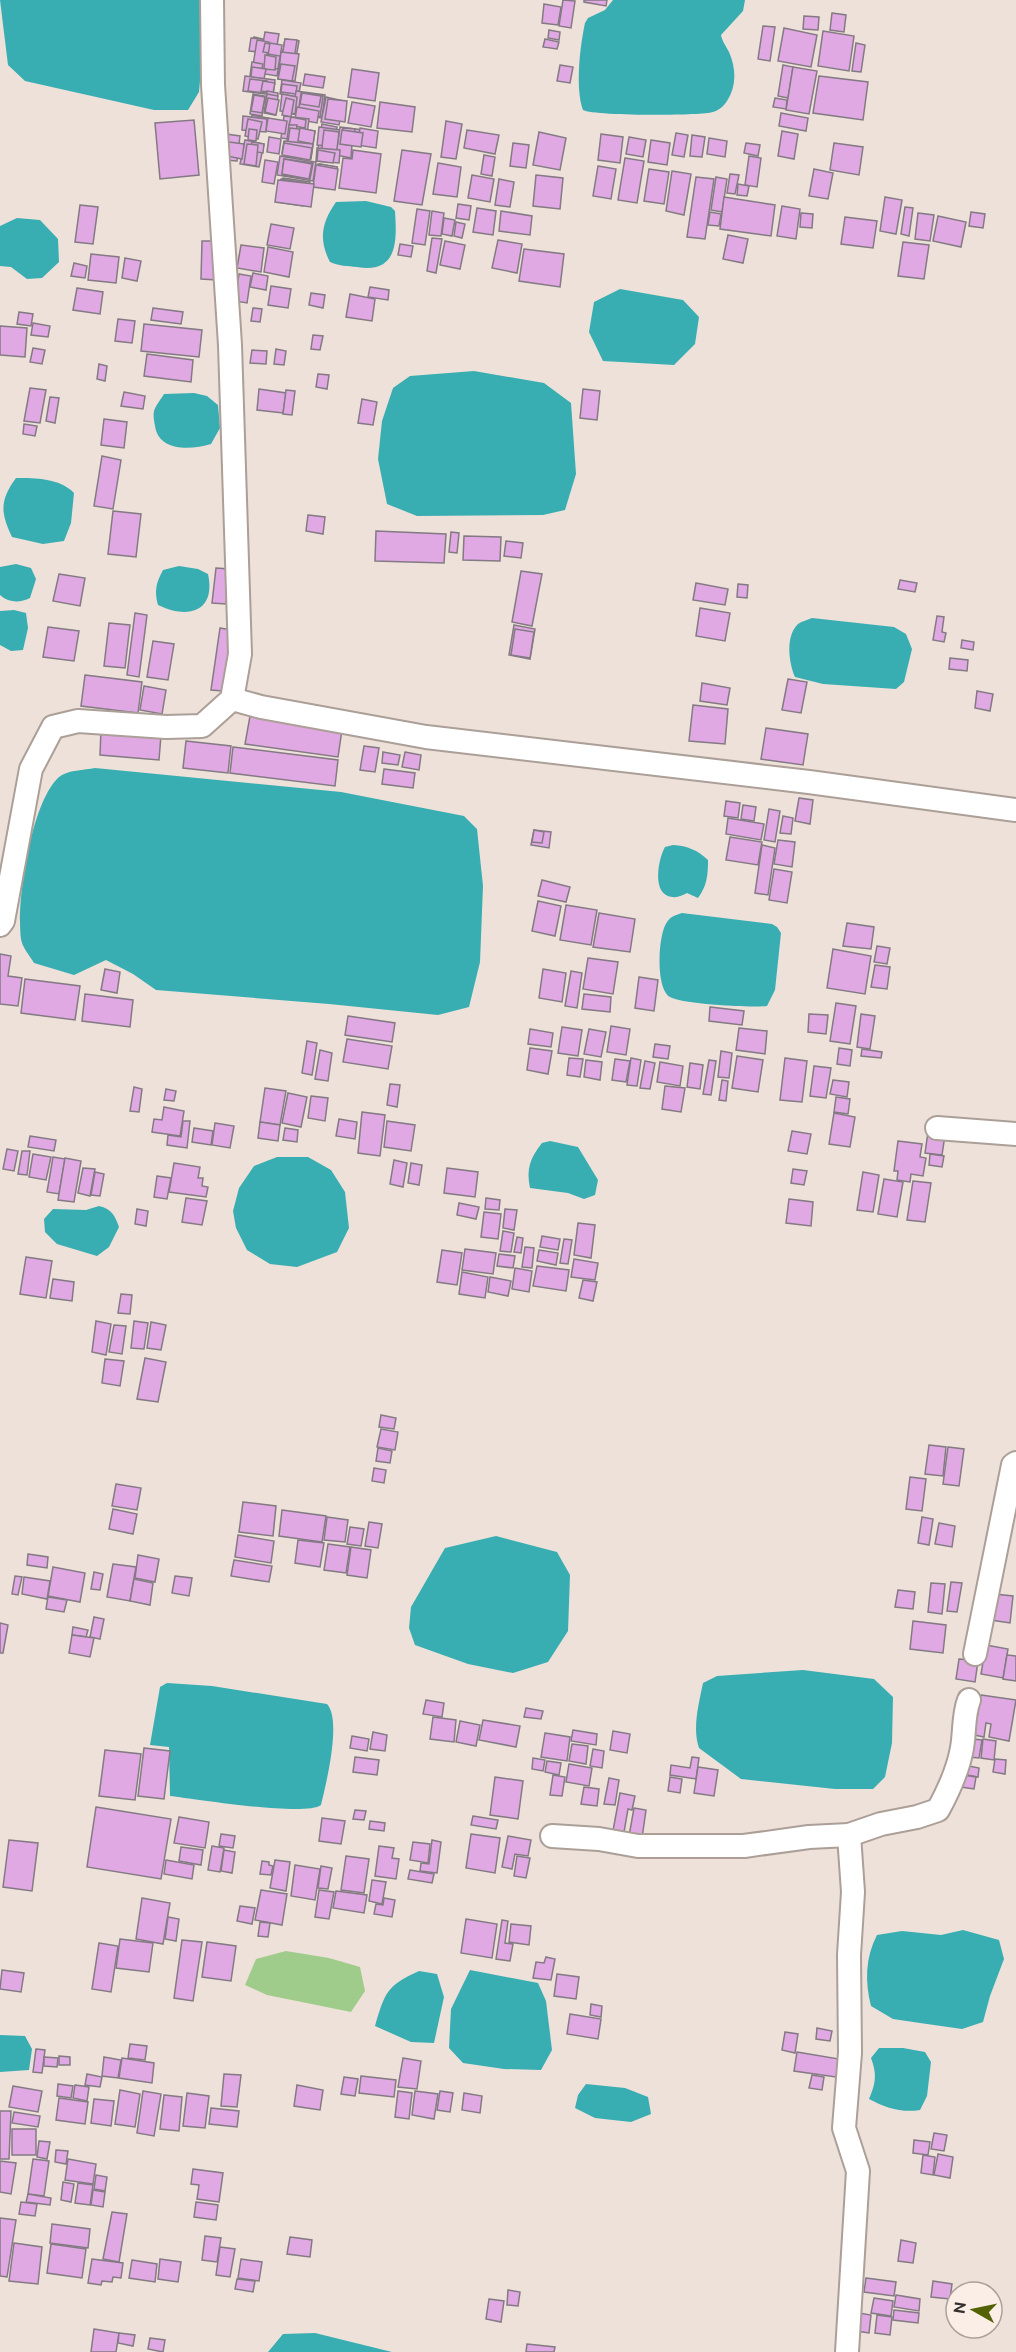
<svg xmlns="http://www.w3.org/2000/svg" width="1016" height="2352" viewBox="0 0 1016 2352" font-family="Ubuntu,sans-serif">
  <rect width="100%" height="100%" fill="#eee1d9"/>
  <polygon fill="#9fcc8a" points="286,1951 329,1958 360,1967 365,1991 351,2012 267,1995 245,1985 256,1959"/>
  <g fill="#38aeb2">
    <polygon points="0,0 201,0 204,35 199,92 188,110 154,110 25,81 8,65"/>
    <path d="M613 0H745L743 11 721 35C722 41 726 46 729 52 736 68 737 86 727 101 724 106 719 110 713 112 699 116 594 116 583 110 575 88 580 46 585 23L588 18 605 10Z"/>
    <path d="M366 201 391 207 395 211C397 241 398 274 357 267 348 266 338 266 330 262 318 239 322 222 336 202Z"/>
    <polygon points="17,218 40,220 58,239 59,262 42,278 27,279 11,267 0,266 0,226"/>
    <polygon points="620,289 683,300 699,317 695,344 674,365 603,361 589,332 594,302"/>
    <polygon points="474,371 544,383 571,403 576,474 565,510 543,515 417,516 387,504 378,459 382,421 393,388 410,376"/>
    <path d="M194 393 207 396 218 405 220 428 211 444C191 450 159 452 155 426 154 421 153 415 154 411 156 405 161 399 164 394Z"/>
    <path d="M16 478C36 478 59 478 74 493L71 523 64 541 43 544 12 537C0 512 0 500 16 478Z"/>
    <path d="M16 564 31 568 36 579 30 598C20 603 9 603 0 595V567Z"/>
    <path d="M179 566 198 569 208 574C216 611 189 620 158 605 154 591 156 583 163 570Z"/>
    <polygon points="14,610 26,613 28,628 23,650 11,651 0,645 0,611"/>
    <path d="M812 618 894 627 906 634 912 649 904 682 896 689 823 684 795 677C789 663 785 636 798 624 802 621 808 620 812 618Z"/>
    <path d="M95 768 341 792 464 816 477 829 483 886 480 962 469 1007 438 1015 329 1004 156 990 133 974 106 960 74 975 34 963C30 956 22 947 21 939 16 902 31 802 59 777 67 770 85 770 95 768Z"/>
    <path d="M673 845C688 846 697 850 708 860 708 875 707 886 698 898L687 893C683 895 677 898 673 897 651 896 658 859 665 847Z"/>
    <path d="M682 913 772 924 777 927 781 933 775 990 767 1006C752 1008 681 1004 670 997 655 988 658 934 667 922 671 916 676 915 682 913Z"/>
    <path d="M550 1141 578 1147 598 1180 595 1195 584 1199 568 1193 530 1188C526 1169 530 1158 542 1143Z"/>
    <polygon points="277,1157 308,1157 331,1170 345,1192 349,1228 337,1252 297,1267 270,1264 247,1250 236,1228 233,1211 239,1188 254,1166"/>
    <path d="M99 1206C112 1209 115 1216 119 1227L109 1247 97 1256 57 1244 45 1232 44 1219 53 1209 86 1210Z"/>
    <polygon points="496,1536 557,1552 570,1575 568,1631 548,1662 513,1673 468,1664 415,1645 409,1628 411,1607 445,1548"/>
    <path d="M803 1670 874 1679 893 1697 892 1743 885 1777 873 1789H835L741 1779 699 1748C692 1728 699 1703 703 1683L717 1676Z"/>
    <path d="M167 1683 212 1686 327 1704C342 1720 326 1784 321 1805 305 1817 196 1799 170 1796L169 1747 150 1745 160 1687Z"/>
    <path d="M963 1930 999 1940 1004 1959 990 1996 983 2022 962 2029 920 2023 893 2019 871 2006C865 1982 865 1958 877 1935L902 1931 941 1935Z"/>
    <polygon points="470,1970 538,1983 546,2001 552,2050 541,2070 504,2069 463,2063 449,2048 451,2009"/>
    <path d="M419 1971 437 1974 444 1997 434 2043 411 2042 375 2026C385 1993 386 1986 419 1971Z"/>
    <polygon points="0,2035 25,2036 32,2049 29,2070 0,2072"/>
    <path d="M879 2048H903L925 2052 931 2062 927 2096 920 2110C902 2113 886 2108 869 2099 876 2083 877 2074 871 2058Z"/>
    <polygon points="586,2084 625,2088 648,2097 651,2114 631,2122 595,2118 575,2108 578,2095"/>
    <polygon points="315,2333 392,2352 268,2352 283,2334"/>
  </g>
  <g fill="#e1a9e4" stroke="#837a83" stroke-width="1.5">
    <polygon points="563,0 575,1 571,28 559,26"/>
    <polygon points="584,0 607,0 606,6 584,2"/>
    <polygon points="544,4 561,7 558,25 542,23"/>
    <polygon points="832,13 846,15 844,32 830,30"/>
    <polygon points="804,16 819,17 818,30 803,29"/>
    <polygon points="763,26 775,27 770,61 758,59"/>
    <polygon points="784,28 817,35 811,67 778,61"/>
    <polygon points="549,30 560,32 559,40 548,38"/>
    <polygon points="823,31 854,36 849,71 818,66"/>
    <polygon points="265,32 279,34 275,57 261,54"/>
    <polygon points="254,37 263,39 261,52 252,51"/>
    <polygon points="251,38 261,39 259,52 249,51"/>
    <polygon points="285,39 299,41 295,64 281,62"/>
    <polygon points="285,39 297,40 291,78 279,76"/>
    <polygon points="545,39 559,42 557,49 543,47"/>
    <polygon points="257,40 269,42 264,73 252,72"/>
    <polygon points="265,43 281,46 280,55 263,52"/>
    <polygon points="270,43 282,45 277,76 265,74"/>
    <polygon points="856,43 865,45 861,72 852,71"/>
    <polygon points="281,52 299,54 295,81 278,79"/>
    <polygon points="268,54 280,56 278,69 265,67"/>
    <polygon points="265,55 276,57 275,70 264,69"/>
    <polygon points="252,62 263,64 260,78 250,76"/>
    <polygon points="281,64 295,66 292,81 278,79"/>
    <polygon points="560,65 573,67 570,83 557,81"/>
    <polygon points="783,65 793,67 788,98 778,96"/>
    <polygon points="252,67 266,69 264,79 251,77"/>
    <polygon points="793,67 817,71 809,114 786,110"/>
    <polygon points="352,69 379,73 375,101 348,97"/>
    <polygon points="305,74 325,77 323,88 303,85"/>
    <polygon points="245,76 275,80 273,95 243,91"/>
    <polygon points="819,76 868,82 863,120 813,113"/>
    <polygon points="250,79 267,81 265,93 248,91"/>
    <polygon points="282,80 301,83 298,97 280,94"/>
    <polygon points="263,81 275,83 273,93 261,91"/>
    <polygon points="282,84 297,86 296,94 281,92"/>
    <polygon points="267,91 278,93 275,114 265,113"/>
    <polygon points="296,91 325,95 322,118 293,114"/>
    <polygon points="301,93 323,96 320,117 298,114"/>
    <polygon points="302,93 321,96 319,107 300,104"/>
    <polygon points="253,94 265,96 262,116 250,114"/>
    <polygon points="267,94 278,96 275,115 264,113"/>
    <polygon points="282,94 297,97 295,114 280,111"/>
    <polygon points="254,95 265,97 262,113 251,111"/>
    <polygon points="326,97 344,101 339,125 321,122"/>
    <polygon points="268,98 279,100 276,115 265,112"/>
    <polygon points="286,98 294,100 291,117 282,115"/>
    <polygon points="775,98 787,100 786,109 773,107"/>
    <polygon points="328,99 347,101 345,122 325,119"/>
    <polygon points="352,102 375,106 371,127 348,123"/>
    <polygon points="380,102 415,107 412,132 377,128"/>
    <polygon points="297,107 319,111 317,123 295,119"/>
    <polygon points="781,113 808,118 806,131 779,126"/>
    <polygon points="252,115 268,118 266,130 250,127"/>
    <polygon points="243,116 267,119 266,132 242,130"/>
    <polygon points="284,116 309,119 306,142 281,138"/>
    <polygon points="291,117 306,120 305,128 289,125"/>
    <polygon points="268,118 287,121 285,134 266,131"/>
    <polygon points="248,119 262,122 258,139 245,136"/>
    <polygon points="194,120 199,175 160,179 155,123"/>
    <polygon points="446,121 462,124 456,159 441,157"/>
    <polygon points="322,124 337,127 333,151 318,149"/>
    <polygon points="289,125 297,125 295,141 287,140"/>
    <polygon points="319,127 340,130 338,147 317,145"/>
    <polygon points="340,127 363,130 361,145 352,144 351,158 336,155"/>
    <polygon points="290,128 315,131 311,159 286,156"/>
    <polygon points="300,128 315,131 313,144 298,141"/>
    <polygon points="343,128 355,129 353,145 341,144"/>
    <polygon points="360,128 378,131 376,148 357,145"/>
    <polygon points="249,129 257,130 256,141 248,140"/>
    <polygon points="324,130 339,132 336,157 321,155"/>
    <polygon points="342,130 363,133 361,147 340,144"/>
    <polygon points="467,130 499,135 495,154 464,148"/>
    <polygon points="782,131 798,134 794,159 778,156"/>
    <polygon points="539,132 566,138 560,170 533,165"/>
    <polygon points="676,133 688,135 684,157 672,155"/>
    <polygon points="226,134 240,136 237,161 224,160"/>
    <polygon points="601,134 623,137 620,163 598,160"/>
    <polygon points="692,135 705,137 702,157 690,156"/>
    <polygon points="269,137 281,139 279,154 267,152"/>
    <polygon points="629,137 646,140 643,157 626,154"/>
    <polygon points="709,138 727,141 725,157 707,154"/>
    <polygon points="245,140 264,144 259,167 240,164"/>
    <polygon points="651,140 670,143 667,165 648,162"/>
    <polygon points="284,141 313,144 311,157 282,153"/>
    <polygon points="229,142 244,144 242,159 227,156"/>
    <polygon points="252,142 264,144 263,153 251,151"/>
    <polygon points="284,143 312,148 310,160 282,155"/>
    <polygon points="513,143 529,145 526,168 510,166"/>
    <polygon points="746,143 760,145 758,156 744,153"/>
    <polygon points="834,143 863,147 859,175 830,170"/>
    <polygon points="247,144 258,145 256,166 244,164"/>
    <polygon points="317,148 340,150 339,163 316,161"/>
    <polygon points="318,150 335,153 333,163 317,161"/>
    <polygon points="353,150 381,154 376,193 339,188 343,158 352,159"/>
    <polygon points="402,150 431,154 422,205 394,201"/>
    <polygon points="484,155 495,157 492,176 481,174"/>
    <polygon points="280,156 316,162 313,181 277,175"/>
    <polygon points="749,156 761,158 757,187 745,185"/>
    <polygon points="625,158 644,161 637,203 618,200"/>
    <polygon points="284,159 313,163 310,179 282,175"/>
    <polygon points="284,159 312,164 309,179 282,174"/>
    <polygon points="265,160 278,162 274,184 262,182"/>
    <polygon points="438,163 461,167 457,197 433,194"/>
    <polygon points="318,164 337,167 335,183 315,181"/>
    <polygon points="320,164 337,167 335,183 318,181"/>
    <polygon points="316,165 338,169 335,190 313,187"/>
    <polygon points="598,166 616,169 611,199 593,196"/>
    <polygon points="649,169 669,172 664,204 644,201"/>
    <polygon points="814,169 833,173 828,199 809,196"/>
    <polygon points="672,171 691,174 684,215 666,211"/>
    <polygon points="730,174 739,175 735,194 727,193"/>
    <polygon points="472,175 494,179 490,202 468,198"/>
    <polygon points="536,175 563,178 560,209 533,206"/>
    <polygon points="696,177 714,179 705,239 687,237"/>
    <polygon points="716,177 727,179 722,212 711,210"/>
    <polygon points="283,178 310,182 307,202 280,198"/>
    <polygon points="281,179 306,183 303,206 277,202"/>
    <polygon points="499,179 514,182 510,207 495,205"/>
    <polygon points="278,180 314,184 311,207 275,202"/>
    <polygon points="738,184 749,186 747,196 737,195"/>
    <polygon points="724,197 775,205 771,236 720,229"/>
    <polygon points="885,197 902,200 896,234 880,231"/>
    <polygon points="458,204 471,206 469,220 456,218"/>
    <polygon points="80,205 98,207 93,244 75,242"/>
    <polygon points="782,206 800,209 796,239 777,236"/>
    <polygon points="905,207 913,208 909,236 901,234"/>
    <polygon points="477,208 496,211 493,235 473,232"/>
    <polygon points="417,209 430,211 425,245 412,243"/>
    <polygon points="432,211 444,213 441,236 429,235"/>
    <polygon points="501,211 532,216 530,235 499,231"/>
    <polygon points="710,212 721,214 719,226 708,225"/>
    <polygon points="971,212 985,214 983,228 969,226"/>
    <polygon points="801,213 813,214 812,228 800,227"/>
    <polygon points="918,213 934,215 930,241 915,239"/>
    <polygon points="938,216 966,222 961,247 933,241"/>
    <polygon points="845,217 877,221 873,248 841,244"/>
    <polygon points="444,218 455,220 452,236 442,234"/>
    <polygon points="456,222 465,224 462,238 454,236"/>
    <polygon points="271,224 294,228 290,249 267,245"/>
    <polygon points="728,235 748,239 743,263 723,259"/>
    <polygon points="432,238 442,239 436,273 427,271"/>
    <polygon points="498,240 522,244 517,273 492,268"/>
    <polygon points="202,241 217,241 217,280 201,279"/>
    <polygon points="445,241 465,245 460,269 440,265"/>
    <polygon points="903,242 929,245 924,279 898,276"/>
    <polygon points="400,244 413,246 411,257 398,255"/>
    <polygon points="241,245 264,248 261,272 237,268"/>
    <polygon points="268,247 293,252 289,277 264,272"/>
    <polygon points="524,249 564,254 560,287 519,281"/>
    <polygon points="91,254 119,257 116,283 88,280"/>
    <polygon points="125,258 141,261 137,281 122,278"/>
    <polygon points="74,263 87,266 85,278 71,276"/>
    <polygon points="253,273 268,276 266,290 250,287"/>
    <polygon points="239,274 251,276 247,303 235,301"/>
    <polygon points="271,286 291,289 288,308 268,305"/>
    <polygon points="370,287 389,290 388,300 368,297"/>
    <polygon points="77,288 103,292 100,314 73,310"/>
    <polygon points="311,293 325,295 323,308 309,305"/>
    <polygon points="350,294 375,299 372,321 346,317"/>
    <polygon points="153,308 183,312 181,324 151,320"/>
    <polygon points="253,308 262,309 260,322 251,321"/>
    <polygon points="19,312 33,314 31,326 17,324"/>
    <polygon points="118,319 135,321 132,343 115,341"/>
    <polygon points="33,323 50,326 48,337 31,335"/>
    <polygon points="144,324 202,330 199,357 141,351"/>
    <polygon points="0,326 27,328 25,357 0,355"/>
    <polygon points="313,335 323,336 320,350 311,349"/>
    <polygon points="33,348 45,350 42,364 30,362"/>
    <polygon points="276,349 286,351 284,365 274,364"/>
    <polygon points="252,350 267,351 266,364 250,363"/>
    <polygon points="147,354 193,360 191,382 144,376"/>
    <polygon points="99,364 107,366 105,381 97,379"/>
    <polygon points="318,374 329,375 327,389 316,387"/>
    <polygon points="30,388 46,390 40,423 24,421"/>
    <polygon points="259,389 286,393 283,413 257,410"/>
    <polygon points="583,389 600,391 597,420 580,418"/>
    <polygon points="286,390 295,391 292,415 283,414"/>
    <polygon points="124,392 145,396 143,409 121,406"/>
    <polygon points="50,397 59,398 55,423 46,421"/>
    <polygon points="362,399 377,402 373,425 358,423"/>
    <polygon points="104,419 127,422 124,448 101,445"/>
    <polygon points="24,424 37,426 35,436 23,434"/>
    <polygon points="102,456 121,460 113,509 94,506"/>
    <polygon points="113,511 141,514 136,557 108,554"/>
    <polygon points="308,515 325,517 323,534 306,531"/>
    <polygon points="376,531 446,534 444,563 375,561"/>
    <polygon points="451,532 459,533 457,553 449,552"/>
    <polygon points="464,536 501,537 500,561 463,560"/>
    <polygon points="506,541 523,543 521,558 504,556"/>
    <polygon points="216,568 229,569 226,604 212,603"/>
    <polygon points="521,571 542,574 532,626 512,622"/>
    <polygon points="59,574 85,578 80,606 53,601"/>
    <polygon points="900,580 917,583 915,592 898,589"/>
    <polygon points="696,583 728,589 725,605 693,600"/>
    <polygon points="738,584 748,585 747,598 737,597"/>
    <polygon points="700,608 730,613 725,641 696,636"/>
    <polygon points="135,613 147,615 139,677 127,675"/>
    <polygon points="937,616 944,617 942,632 946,633 944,642 933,640"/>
    <polygon points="109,623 130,625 125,668 104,666"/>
    <polygon points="514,625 535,629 530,659 509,655"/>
    <polygon points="48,627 79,631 74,661 43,657"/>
    <polygon points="220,628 232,630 223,691 211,690"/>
    <polygon points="515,629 534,632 530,658 511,655"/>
    <polygon points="962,640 974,642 973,650 961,648"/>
    <polygon points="153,641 174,644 168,680 147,677"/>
    <polygon points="950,658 968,660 967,671 949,669"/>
    <polygon points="85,675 142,682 138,713 81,706"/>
    <polygon points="788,679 807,682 801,713 782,710"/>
    <polygon points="702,683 730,688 727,705 700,701"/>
    <polygon points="144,686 166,690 162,714 140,710"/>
    <polygon points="977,691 993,694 990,711 975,708"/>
    <polygon points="693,705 728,709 725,744 689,741"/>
    <polygon points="250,716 342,730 338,757 245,744"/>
    <polygon points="766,728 808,734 803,765 761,759"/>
    <polygon points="101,730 161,735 159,760 100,755"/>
    <polygon points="186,741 231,746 228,773 183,768"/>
    <polygon points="364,746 379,748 375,772 360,770"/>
    <polygon points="233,747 338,760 335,786 230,773"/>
    <polygon points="383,752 400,755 398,765 382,763"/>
    <polygon points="405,752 421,755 419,770 402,767"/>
    <polygon points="384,769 415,773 413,788 382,784"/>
    <polygon points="799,798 813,800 810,824 795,821"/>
    <polygon points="726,801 740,803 738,818 724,816"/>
    <polygon points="743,805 756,807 754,821 741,819"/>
    <polygon points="769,809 780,811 775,842 764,840"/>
    <polygon points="783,816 793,818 791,834 780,833"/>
    <polygon points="728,818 764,824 761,840 726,834"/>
    <polygon points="534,830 551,832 549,848 531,845"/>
    <polygon points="534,830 544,832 542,843 532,842"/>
    <polygon points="730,837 762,842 758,865 726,860"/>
    <polygon points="778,840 795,842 792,867 774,864"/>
    <polygon points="762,845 775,848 768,895 755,893"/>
    <polygon points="774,869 792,872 787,903 769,900"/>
    <polygon points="542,880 570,887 566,902 538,896"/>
    <polygon points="538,901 561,906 555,936 532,931"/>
    <polygon points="566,905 597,910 591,945 560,940"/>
    <polygon points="599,913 635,919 630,952 593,947"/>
    <polygon points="847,923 874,927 871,949 843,946"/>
    <polygon points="877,946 890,948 887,964 874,962"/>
    <polygon points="833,949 871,956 865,994 827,988"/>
    <polygon points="0,954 11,956 8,976 22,978 18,1006 0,1004"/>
    <polygon points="588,958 618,962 613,994 583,989"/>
    <polygon points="875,965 890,967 887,989 871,987"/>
    <polygon points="105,969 120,972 117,993 101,990"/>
    <polygon points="543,969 566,973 562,1002 539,998"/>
    <polygon points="571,971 582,973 577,1008 565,1006"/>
    <polygon points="639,977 658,980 654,1011 635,1008"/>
    <polygon points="25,979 80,986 75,1020 21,1013"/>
    <polygon points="85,994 133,1000 130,1027 82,1021"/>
    <polygon points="584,994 611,997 610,1012 582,1009"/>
    <polygon points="836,1003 856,1006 850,1044 830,1041"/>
    <polygon points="710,1007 744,1011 742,1025 709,1021"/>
    <polygon points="809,1014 828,1015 826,1034 808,1032"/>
    <polygon points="861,1014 875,1016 870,1049 857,1047"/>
    <polygon points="348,1016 395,1023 392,1042 345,1035"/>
    <polygon points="611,1026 630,1029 626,1055 607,1052"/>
    <polygon points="562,1027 582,1030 578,1056 558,1053"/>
    <polygon points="739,1028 767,1031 765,1054 736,1050"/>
    <polygon points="530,1029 553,1033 551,1047 528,1044"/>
    <polygon points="589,1029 606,1032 601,1057 584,1054"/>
    <polygon points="347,1039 392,1046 388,1069 343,1062"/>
    <polygon points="307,1041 317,1043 312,1075 302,1073"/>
    <polygon points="655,1044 670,1046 668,1059 653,1057"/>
    <polygon points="530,1048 552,1051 548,1074 527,1070"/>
    <polygon points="839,1048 852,1050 850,1066 837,1064"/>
    <polygon points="862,1049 882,1052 881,1058 861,1056"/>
    <polygon points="320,1050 332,1053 328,1081 315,1079"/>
    <polygon points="721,1051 732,1053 729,1078 718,1077"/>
    <polygon points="737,1056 763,1060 758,1092 732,1088"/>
    <polygon points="569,1058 583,1059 580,1077 567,1075"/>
    <polygon points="631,1058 641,1060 637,1086 627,1085"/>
    <polygon points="785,1058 807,1061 802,1102 780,1100"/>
    <polygon points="615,1059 630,1061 626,1082 612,1080"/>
    <polygon points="586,1060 602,1062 600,1080 584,1077"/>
    <polygon points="709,1060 716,1061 711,1095 703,1094"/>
    <polygon points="645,1061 655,1063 650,1089 640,1088"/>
    <polygon points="660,1062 683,1066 680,1086 657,1082"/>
    <polygon points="690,1063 703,1065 700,1089 687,1087"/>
    <polygon points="814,1066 831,1068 826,1098 810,1096"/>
    <polygon points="722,1080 728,1081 726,1101 719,1100"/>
    <polygon points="833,1080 849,1082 847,1097 830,1094"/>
    <polygon points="390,1084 400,1085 397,1107 387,1105"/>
    <polygon points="665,1086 685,1088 681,1112 662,1109"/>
    <polygon points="134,1087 142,1089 139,1112 130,1111"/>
    <polygon points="265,1088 286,1091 280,1125 260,1122"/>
    <polygon points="166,1089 176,1091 174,1101 164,1100"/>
    <polygon points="288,1093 307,1097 301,1127 282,1123"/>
    <polygon points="311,1096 328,1098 325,1121 308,1118"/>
    <polygon points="836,1097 850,1099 848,1114 834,1112"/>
    <polygon points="164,1107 184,1111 180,1136 152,1132 154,1119 162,1120"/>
    <polygon points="362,1112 385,1115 380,1156 358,1153"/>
    <polygon points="834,1113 855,1117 850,1147 829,1144"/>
    <polygon points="339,1119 357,1122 355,1139 336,1136"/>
    <polygon points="183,1121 190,1121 187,1148 167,1145 168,1135 181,1137"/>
    <polygon points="387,1121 415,1125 411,1151 384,1147"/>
    <polygon points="260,1122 280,1125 278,1141 258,1138"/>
    <polygon points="215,1123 234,1126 230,1148 212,1145"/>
    <polygon points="194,1128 213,1131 211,1145 192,1142"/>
    <polygon points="285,1128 298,1130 297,1142 283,1140"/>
    <polygon points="792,1131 811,1134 807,1154 788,1151"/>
    <polygon points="928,1132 945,1135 942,1155 925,1153"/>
    <polygon points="30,1136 56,1140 54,1151 28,1147"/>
    <polygon points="898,1141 922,1144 920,1157 926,1158 923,1176 911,1174 910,1182 897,1180 898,1171 894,1171"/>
    <polygon points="7,1149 18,1151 14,1171 3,1169"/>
    <polygon points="22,1151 30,1151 27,1175 18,1174"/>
    <polygon points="33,1154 51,1157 46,1180 29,1177"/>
    <polygon points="930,1154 944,1156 942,1167 929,1165"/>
    <polygon points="53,1157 65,1159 59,1194 47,1192"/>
    <polygon points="65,1158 81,1161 74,1202 58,1200"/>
    <polygon points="394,1160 407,1163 403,1187 390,1184"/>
    <polygon points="174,1163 200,1167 198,1178 203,1178 202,1186 208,1187 206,1197 169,1192"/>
    <polygon points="411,1163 422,1165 419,1185 408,1183"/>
    <polygon points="83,1168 95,1169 90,1196 78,1193"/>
    <polygon points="447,1168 478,1172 475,1197 444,1193"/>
    <polygon points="793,1169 807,1171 804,1185 791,1183"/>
    <polygon points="95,1172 104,1174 100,1196 91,1195"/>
    <polygon points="863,1172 879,1175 873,1212 857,1210"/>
    <polygon points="157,1176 171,1178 167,1199 154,1197"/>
    <polygon points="884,1179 903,1182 897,1217 878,1214"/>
    <polygon points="913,1181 931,1183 925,1222 907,1220"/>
    <polygon points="186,1198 207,1201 202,1225 182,1222"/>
    <polygon points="486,1198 500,1200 499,1210 485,1209"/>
    <polygon points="789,1199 813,1202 811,1226 786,1223"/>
    <polygon points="459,1203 479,1207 476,1219 457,1215"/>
    <polygon points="137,1209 148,1211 146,1226 135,1224"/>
    <polygon points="505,1209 517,1210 514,1230 503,1228"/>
    <polygon points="484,1212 501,1214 498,1239 481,1237"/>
    <polygon points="578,1223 595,1225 591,1258 574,1255"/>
    <polygon points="503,1231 514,1233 511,1252 500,1251"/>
    <polygon points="542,1236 560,1239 558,1250 540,1247"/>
    <polygon points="517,1237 523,1238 521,1253 514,1252"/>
    <polygon points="564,1239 572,1240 568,1264 560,1263"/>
    <polygon points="525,1247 534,1248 532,1268 522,1267"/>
    <polygon points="465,1249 496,1253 493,1274 462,1270"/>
    <polygon points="442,1250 462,1253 457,1285 437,1282"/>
    <polygon points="539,1250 558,1253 556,1265 537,1261"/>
    <polygon points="499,1254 515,1256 513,1268 497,1266"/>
    <polygon points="26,1257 52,1261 46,1298 20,1294"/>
    <polygon points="574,1259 598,1263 595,1280 571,1277"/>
    <polygon points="537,1266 569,1270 566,1291 533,1286"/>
    <polygon points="515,1268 532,1271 529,1292 512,1289"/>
    <polygon points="462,1272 488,1277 485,1298 459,1294"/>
    <polygon points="490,1277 511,1281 508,1296 488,1292"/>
    <polygon points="53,1279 74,1282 72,1301 50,1298"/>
    <polygon points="583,1280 597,1282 593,1301 579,1298"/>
    <polygon points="121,1294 132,1295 130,1314 118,1313"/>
    <polygon points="96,1321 111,1324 106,1355 92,1352"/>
    <polygon points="134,1321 148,1323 144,1349 131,1348"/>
    <polygon points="151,1322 166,1325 161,1350 147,1348"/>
    <polygon points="114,1325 126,1326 122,1354 109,1352"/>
    <polygon points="145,1358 166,1362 158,1402 137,1399"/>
    <polygon points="105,1359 124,1361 120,1386 102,1383"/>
    <polygon points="381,1415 396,1418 394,1429 379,1427"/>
    <polygon points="381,1429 398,1432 395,1450 377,1447"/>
    <polygon points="929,1445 946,1447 943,1476 925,1474"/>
    <polygon points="948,1447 964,1449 959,1486 943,1484"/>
    <polygon points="378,1448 392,1451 390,1463 376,1461"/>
    <polygon points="374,1468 386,1470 384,1483 372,1481"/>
    <polygon points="910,1477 926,1479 922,1511 906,1509"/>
    <polygon points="116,1484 141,1488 137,1510 112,1506"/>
    <polygon points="243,1502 276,1506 273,1536 239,1532"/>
    <polygon points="113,1509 137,1514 133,1534 109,1529"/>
    <polygon points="282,1510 326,1516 322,1542 279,1536"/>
    <polygon points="327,1517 348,1520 345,1542 324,1540"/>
    <polygon points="922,1517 933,1519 929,1545 918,1543"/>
    <polygon points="369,1522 382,1524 378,1548 365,1546"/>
    <polygon points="939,1523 955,1526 952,1547 935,1544"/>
    <polygon points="350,1527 364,1529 361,1546 347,1544"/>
    <polygon points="238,1535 274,1541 271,1563 235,1557"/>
    <polygon points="298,1540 324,1543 320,1567 295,1563"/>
    <polygon points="328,1544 350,1547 346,1573 324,1570"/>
    <polygon points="351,1547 371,1550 367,1578 347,1575"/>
    <polygon points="28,1554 48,1557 47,1568 27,1565"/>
    <polygon points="138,1555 159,1559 155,1582 135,1578"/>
    <polygon points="234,1560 272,1566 269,1582 231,1576"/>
    <polygon points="113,1564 136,1567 130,1601 107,1597"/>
    <polygon points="53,1567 85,1573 80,1602 48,1596"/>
    <polygon points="94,1572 103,1574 100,1590 91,1589"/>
    <polygon points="15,1576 22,1577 18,1595 12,1594"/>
    <polygon points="175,1576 192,1578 189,1596 172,1593"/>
    <polygon points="24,1577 50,1581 47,1599 22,1594"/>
    <polygon points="134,1579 153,1583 150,1605 130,1601"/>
    <polygon points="951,1582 962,1583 957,1612 947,1611"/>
    <polygon points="931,1583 945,1584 942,1614 928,1612"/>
    <polygon points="898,1590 915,1592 913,1609 895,1607"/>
    <polygon points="994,1594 1013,1596 1010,1623 991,1620"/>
    <polygon points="48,1597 67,1600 64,1612 46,1609"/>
    <polygon points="94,1617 104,1619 100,1639 90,1637"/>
    <polygon points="913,1621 946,1625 943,1653 910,1649"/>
    <polygon points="0,1623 8,1625 3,1653 0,1653"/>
    <polygon points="73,1627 88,1630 86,1637 72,1635"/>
    <polygon points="72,1635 94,1638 90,1657 69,1653"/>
    <polygon points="986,1645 1008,1649 1003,1678 981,1674"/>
    <polygon points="1007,1655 1016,1656 1016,1681 1003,1679"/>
    <polygon points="959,1659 978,1661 975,1682 956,1679"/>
    <polygon points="981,1695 1016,1700 1009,1741 989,1737 991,1724 986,1723 984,1737 974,1735"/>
    <polygon points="426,1700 444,1703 442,1717 423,1714"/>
    <polygon points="526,1708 543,1711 541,1719 524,1717"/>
    <polygon points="433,1717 456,1720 454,1742 430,1739"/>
    <polygon points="483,1720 520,1726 516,1747 479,1740"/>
    <polygon points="460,1721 480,1725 476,1746 456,1742"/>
    <polygon points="573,1730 597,1734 596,1745 571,1741"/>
    <polygon points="613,1731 630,1734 627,1753 610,1750"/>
    <polygon points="373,1732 387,1735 385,1751 370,1749"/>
    <polygon points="545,1733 570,1737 567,1761 541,1757"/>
    <polygon points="352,1736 369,1739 367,1751 350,1748"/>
    <polygon points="973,1739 982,1740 979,1758 969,1757"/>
    <polygon points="983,1739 996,1741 994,1760 981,1758"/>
    <polygon points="572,1744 588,1746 586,1764 569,1761"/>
    <polygon points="144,1748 170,1751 164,1799 138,1796"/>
    <polygon points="593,1749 604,1751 602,1768 590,1766"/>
    <polygon points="105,1750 141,1754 135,1800 99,1796"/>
    <polygon points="355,1757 379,1760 377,1775 353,1772"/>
    <polygon points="692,1757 699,1758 696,1779 670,1775 671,1765 690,1768"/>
    <polygon points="533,1758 545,1760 543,1771 532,1769"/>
    <polygon points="995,1759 1006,1760 1005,1774 993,1772"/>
    <polygon points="547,1761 561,1763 559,1775 545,1772"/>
    <polygon points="569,1764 592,1768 589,1786 566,1782"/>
    <polygon points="969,1766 979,1768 978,1777 967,1775"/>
    <polygon points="698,1767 718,1770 714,1796 694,1793"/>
    <polygon points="553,1775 565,1777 562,1796 550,1795"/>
    <polygon points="963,1775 976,1777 974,1789 961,1787"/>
    <polygon points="495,1777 523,1781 518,1819 490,1815"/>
    <polygon points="670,1777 682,1779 680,1793 668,1791"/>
    <polygon points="609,1778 619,1780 615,1805 604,1804"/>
    <polygon points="584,1787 599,1789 597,1806 581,1804"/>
    <polygon points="620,1793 635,1796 632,1810 628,1809 623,1838 612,1836"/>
    <polygon points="96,1807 171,1819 161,1879 87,1867"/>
    <polygon points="634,1808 646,1810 642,1838 629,1836"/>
    <polygon points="355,1810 366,1811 364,1820 353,1819"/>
    <polygon points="473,1816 498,1820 496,1829 471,1825"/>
    <polygon points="179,1817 209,1822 205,1848 174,1843"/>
    <polygon points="322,1818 345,1821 341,1844 319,1841"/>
    <polygon points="370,1821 385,1823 384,1831 369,1829"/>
    <polygon points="221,1834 235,1836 233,1848 219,1846"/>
    <polygon points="471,1834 500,1838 495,1873 466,1868"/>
    <polygon points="508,1836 531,1840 528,1856 515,1854 512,1869 502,1867"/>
    <polygon points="9,1840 38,1843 32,1891 3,1887"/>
    <polygon points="432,1840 441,1842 437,1873 420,1871 421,1863 429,1864"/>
    <polygon points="413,1842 430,1844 428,1863 410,1860"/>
    <polygon points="212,1846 224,1848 220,1872 208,1870"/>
    <polygon points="379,1846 394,1848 392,1858 399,1859 396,1879 375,1876"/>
    <polygon points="181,1847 203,1850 201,1865 179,1861"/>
    <polygon points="224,1850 235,1852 232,1873 221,1871"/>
    <polygon points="346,1856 369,1859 364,1893 341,1890"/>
    <polygon points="517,1856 530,1858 526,1878 514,1876"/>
    <polygon points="166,1860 194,1865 192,1879 164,1874"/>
    <polygon points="275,1860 290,1862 286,1891 270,1888"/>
    <polygon points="262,1861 269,1862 269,1865 273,1866 271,1875 260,1874"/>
    <polygon points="295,1865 320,1869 315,1900 291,1896"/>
    <polygon points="321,1866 332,1868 328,1889 318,1888"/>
    <polygon points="410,1870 434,1874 432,1883 408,1879"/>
    <polygon points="372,1880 386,1882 382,1904 369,1901"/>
    <polygon points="261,1890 287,1894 282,1925 255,1920"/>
    <polygon points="319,1890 334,1892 329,1919 315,1917"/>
    <polygon points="336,1891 367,1895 364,1913 333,1908"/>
    <polygon points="142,1898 170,1903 163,1944 136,1939"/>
    <polygon points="384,1898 395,1900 392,1917 374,1914 376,1904 383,1905"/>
    <polygon points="240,1906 255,1908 252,1924 237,1921"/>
    <polygon points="168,1917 179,1919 176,1941 165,1939"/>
    <polygon points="466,1919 497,1924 492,1958 461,1953"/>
    <polygon points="502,1920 508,1921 505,1943 513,1944 510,1961 496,1959"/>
    <polygon points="260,1922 270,1923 268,1937 258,1936"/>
    <polygon points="511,1924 531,1926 529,1945 509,1942"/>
    <polygon points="120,1939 153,1943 149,1972 116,1968"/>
    <polygon points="182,1940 202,1942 193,2001 174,1998"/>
    <polygon points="207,1942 236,1946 231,1981 202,1977"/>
    <polygon points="99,1943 118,1946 111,1992 92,1989"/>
    <polygon points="546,1957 555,1959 551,1980 533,1978 536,1962 544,1963"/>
    <polygon points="2,1970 24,1973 21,1992 0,1989"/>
    <polygon points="557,1974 579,1977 576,1999 554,1996"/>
    <polygon points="591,2004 602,2006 601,2017 590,2015"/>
    <polygon points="570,2014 601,2019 598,2039 567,2034"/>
    <polygon points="817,2028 832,2031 830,2041 816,2039"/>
    <polygon points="785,2032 798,2034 795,2053 782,2050"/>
    <polygon points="130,2044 147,2046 145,2060 128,2058"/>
    <polygon points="36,2049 45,2050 42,2073 33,2072"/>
    <polygon points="797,2052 839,2059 836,2077 794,2071"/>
    <polygon points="59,2056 70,2057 70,2065 59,2065"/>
    <polygon points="44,2057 58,2058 57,2067 44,2066"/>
    <polygon points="104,2057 121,2060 118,2078 102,2076"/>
    <polygon points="122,2058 154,2063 152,2083 119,2078"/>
    <polygon points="403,2058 421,2061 417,2089 398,2087"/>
    <polygon points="87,2074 102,2077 100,2087 85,2085"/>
    <polygon points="224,2074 241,2075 237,2107 221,2106"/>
    <polygon points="812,2075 824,2077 822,2090 809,2088"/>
    <polygon points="361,2076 396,2080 394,2097 359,2093"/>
    <polygon points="344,2077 358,2079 355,2096 341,2094"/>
    <polygon points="58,2084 73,2086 71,2098 57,2096"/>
    <polygon points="75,2085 89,2087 87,2101 73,2098"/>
    <polygon points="297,2085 323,2090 320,2110 294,2106"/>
    <polygon points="13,2086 42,2091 38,2112 9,2107"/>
    <polygon points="120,2090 140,2094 135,2127 115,2124"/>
    <polygon points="143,2091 161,2094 154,2136 137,2133"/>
    <polygon points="398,2091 412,2093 409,2119 395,2117"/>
    <polygon points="415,2091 438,2094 434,2119 412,2115"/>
    <polygon points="440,2091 453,2093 450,2112 437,2110"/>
    <polygon points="187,2093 209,2096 205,2128 183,2126"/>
    <polygon points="464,2093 482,2096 480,2113 462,2110"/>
    <polygon points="164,2095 182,2097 179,2131 160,2129"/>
    <polygon points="59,2098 88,2102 85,2124 56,2120"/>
    <polygon points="94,2099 114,2101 111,2126 91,2123"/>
    <polygon points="211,2108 239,2111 237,2127 209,2124"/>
    <polygon points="0,2111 11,2111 9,2159 0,2159"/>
    <polygon points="14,2112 40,2116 38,2127 12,2123"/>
    <rect x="12" y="2129" width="24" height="26"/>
    <polygon points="934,2133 947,2135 944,2151 931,2149"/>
    <polygon points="914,2140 930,2142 928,2155 913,2153"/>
    <polygon points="39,2141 50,2142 47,2159 37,2157"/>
    <polygon points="56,2150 68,2151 66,2164 55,2162"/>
    <polygon points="938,2154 953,2157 950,2178 934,2175"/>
    <polygon points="923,2155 935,2157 933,2175 921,2173"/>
    <polygon points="33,2159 49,2161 44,2196 28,2194"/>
    <polygon points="68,2159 96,2164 93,2184 65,2180"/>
    <polygon points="0,2161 16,2163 11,2194 0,2192"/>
    <polygon points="193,2169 223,2173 219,2202 197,2199 199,2185 191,2184"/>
    <polygon points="96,2175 107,2177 105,2191 94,2189"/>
    <polygon points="63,2182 74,2184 71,2202 61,2200"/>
    <polygon points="78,2183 93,2185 90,2205 75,2203"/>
    <polygon points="93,2190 105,2192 103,2207 91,2205"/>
    <polygon points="28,2194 51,2198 50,2205 26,2202"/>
    <polygon points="21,2202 37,2204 35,2216 19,2214"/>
    <polygon points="196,2202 218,2205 216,2220 194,2217"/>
    <polygon points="112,2212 127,2214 119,2262 103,2259"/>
    <polygon points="0,2218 16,2220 7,2277 0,2276"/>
    <polygon points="52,2224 90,2229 88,2248 50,2243"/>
    <polygon points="205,2236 221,2238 217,2262 202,2260"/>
    <polygon points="290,2237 312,2240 310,2257 287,2254"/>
    <polygon points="901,2240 916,2243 913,2263 898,2261"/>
    <polygon points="14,2243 42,2247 38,2284 9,2281"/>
    <polygon points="51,2244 86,2249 82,2278 47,2273"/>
    <polygon points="220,2247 235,2249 230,2277 216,2275"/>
    <polygon points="92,2259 123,2263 121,2278 113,2277 112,2282 102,2281 101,2285 88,2283"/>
    <polygon points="160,2259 181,2262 178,2282 158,2279"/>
    <polygon points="241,2259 262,2262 259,2281 238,2278"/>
    <polygon points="132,2260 157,2264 155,2282 129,2278"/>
    <polygon points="866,2278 896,2282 894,2296 864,2292"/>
    <polygon points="237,2279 255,2281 253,2292 235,2289"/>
    <polygon points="933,2281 952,2284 950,2299 931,2297"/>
    <polygon points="508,2290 520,2292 518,2306 507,2305"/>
    <polygon points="896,2295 920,2299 919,2311 894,2307"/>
    <polygon points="874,2298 893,2301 891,2316 871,2313"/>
    <polygon points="489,2299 504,2301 501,2322 486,2319"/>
    <polygon points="894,2310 919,2313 918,2323 893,2320"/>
    <polygon points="859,2313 871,2315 869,2333 856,2331"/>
    <polygon points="877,2315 892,2317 890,2335 875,2333"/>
    <polygon points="94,2329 119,2333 116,2352 91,2352"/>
    <polygon points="119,2333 135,2335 133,2346 118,2343"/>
    <polygon points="150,2338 165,2340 163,2352 148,2349"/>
    <polygon points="527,2344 555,2347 554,2352 526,2352"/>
  </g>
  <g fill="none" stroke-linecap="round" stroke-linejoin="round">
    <defs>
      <g id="minor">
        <polyline points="232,699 261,707 426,737 809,782 1016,810"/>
        <polyline points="0,925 3,921 31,769 53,727 78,721 166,727 202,726 232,699 240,654 230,345 213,85 212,0"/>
        <polyline points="937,1128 1016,1134"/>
        <polyline points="975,1654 1013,1465 1016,1463"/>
        <path d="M552 1836 599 1839 638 1846H744L809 1837 849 1835 881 1824 917 1817 938 1810C949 1790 958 1771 962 1748 965 1731 963 1715 969 1700"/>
        <polyline points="847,2352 858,2171 844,2128 850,2053 849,1955 853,1892 849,1835"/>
      </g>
    </defs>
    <use href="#minor" stroke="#ab9f98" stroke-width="26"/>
    <use href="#minor" stroke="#fff" stroke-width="22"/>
  </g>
  <g transform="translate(974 2310) rotate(279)"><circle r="28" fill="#fbeee6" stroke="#aba29c" stroke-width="1.5"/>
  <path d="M0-4.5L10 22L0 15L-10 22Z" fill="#546206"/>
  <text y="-9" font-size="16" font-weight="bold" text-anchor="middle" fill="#342f2c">N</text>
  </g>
</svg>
